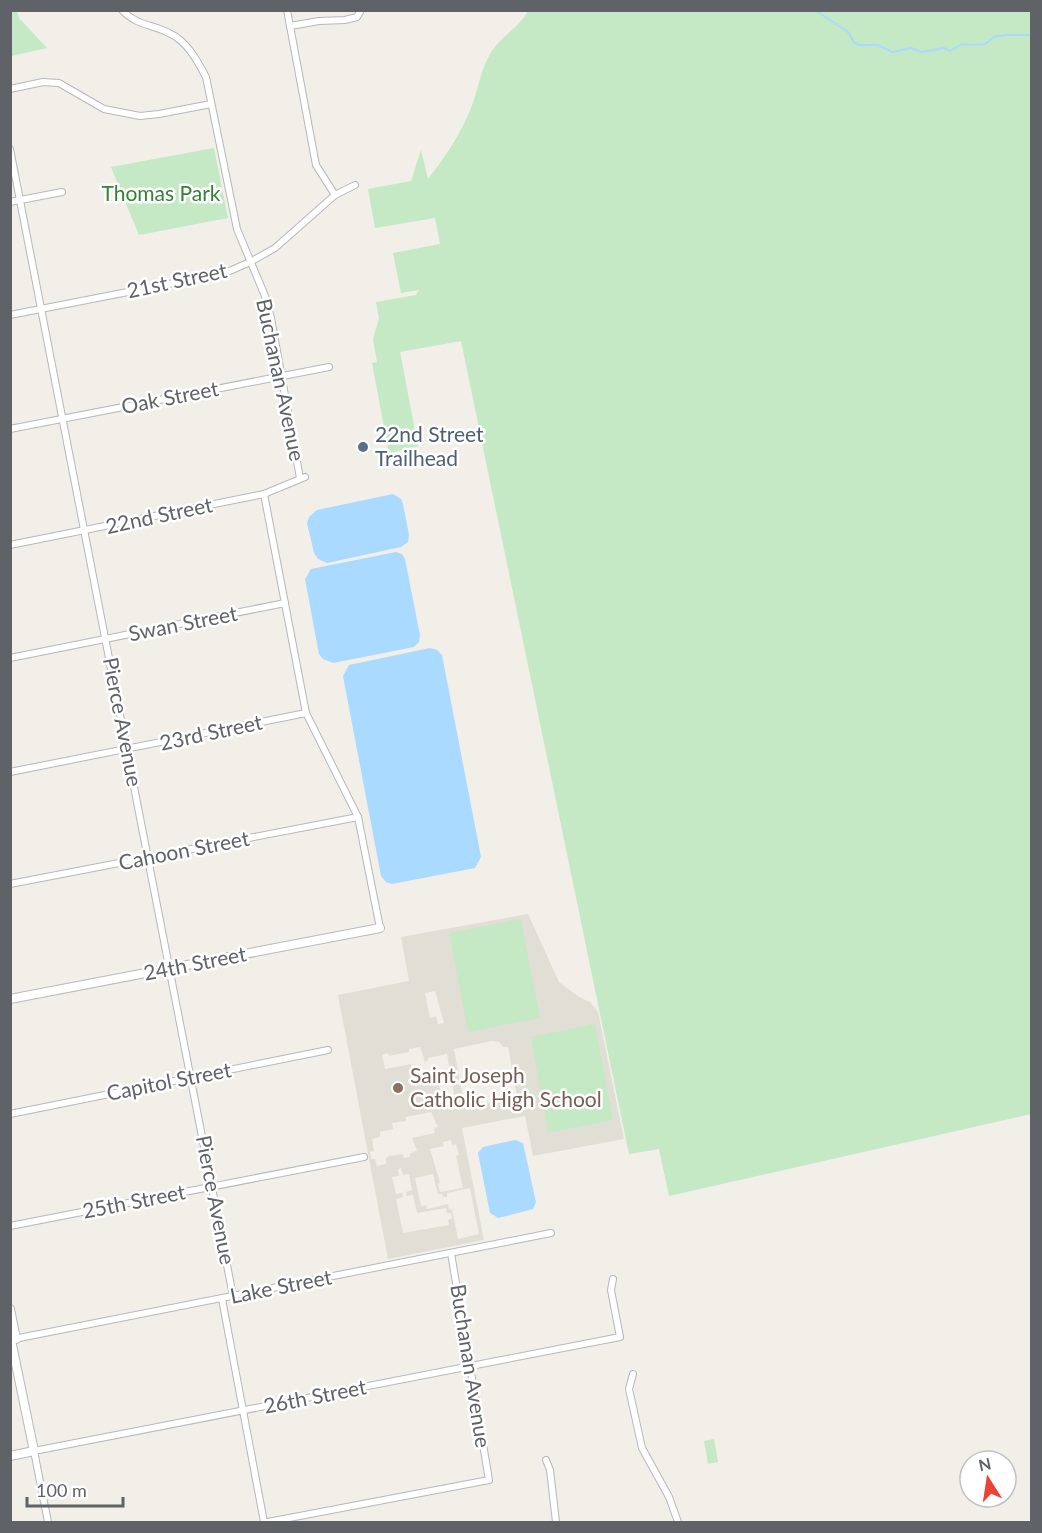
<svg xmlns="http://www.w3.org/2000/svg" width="1042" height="1533" viewBox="0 0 1042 1533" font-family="Lato,sans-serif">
  <rect width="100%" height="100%" fill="#f1efe8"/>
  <path fill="#e1ded6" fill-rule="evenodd" d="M528 914 559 982 579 997 590 1002 598 1012 624 1139 533 1156 525 1116 462 1128 484 1240 388 1259 338 995 409 981 401 937ZM435 991 444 1023 438 1024 436 1016 430 1018 425 993ZM492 1041 499 1042 503 1047H508L517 1097 465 1108 454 1049ZM420 1047 424 1058 426 1074 429 1072 432 1073 434 1081 423 1083 421 1085 415 1084 411 1064 385 1069 382 1055 388 1053 389 1056 409 1052V1049ZM447 1054 456 1104 439 1107 435 1091 440 1090 436 1069 426 1071 424 1062 428 1061V1058ZM431 1112 438 1127 434 1128 435 1133 412 1138 417 1150 410 1154V1157L404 1158 403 1154 389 1156 386 1158V1164L377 1166 375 1159H371L370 1152 374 1151 372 1139 380 1137V1132L393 1129 392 1123 406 1121V1117ZM451 1140 452 1145 456 1144 459 1155 456 1156 463 1188 440 1192 438 1184 440 1183 430 1149 444 1146 443 1142ZM401 1168 403 1175 409 1174 412 1190 406 1192 407 1196 413 1195 417 1213 446 1208 447 1213H451L452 1218 448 1220 449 1225 403 1233 396 1199 403 1197 402 1193 396 1194 392 1177 399 1176 398 1169ZM433 1174 438 1194H442L443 1197H447V1193L470 1188 479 1234 458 1239 452 1209 449 1210 448 1204 427 1209 426 1205 421 1206 415 1178Z"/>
  <g fill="#c5e8c5">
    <polygon points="10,11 17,11 19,18 47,48 11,56"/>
    <path d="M528 11H1031V1114L669 1196 659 1149 629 1154 461 341 400 352 418 447 389 453 372 363 377 362 373 339 379 318 376 302 416 295 419 290 401 293 393 253 440 244 435 218 375 228 368 189 411 181 421 150 428 179C445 157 461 134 471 108 478 91 480 72 489 56 499 37 518 29 528 11Z"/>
    <polygon points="214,148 228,218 139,235 111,167"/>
    <polygon points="521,919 540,1018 468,1032 449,933"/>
    <polygon points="595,1024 613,1120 548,1133 531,1037"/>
    <polygon points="714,1439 718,1462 708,1464 704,1441"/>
  </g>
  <g fill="#aadaff">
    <polygon points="393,494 401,499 403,504 409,535 408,542 401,547 327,563 318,559 314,553 307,523 309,517 317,510"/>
    <polygon points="396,552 402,554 405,559 420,635 419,642 414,647 333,663 323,659 319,654 305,579 311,569"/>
    <polygon points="430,648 437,650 442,655 481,857 475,868 392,884 386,882 381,876 343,676 349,665"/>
    <polygon points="515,1140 523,1143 536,1202 533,1209 498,1218 490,1213 478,1153 483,1147"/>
  </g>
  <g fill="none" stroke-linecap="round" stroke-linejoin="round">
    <polyline stroke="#aadaff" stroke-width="2" points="815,10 848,32 854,42 858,45 878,45 892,52 911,48 922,52 944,48 950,51 962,44 971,45 985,44 994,37 1005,35 1032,35"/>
    <defs>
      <g id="street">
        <path d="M122 10C137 26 152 24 169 33 187 41 197 60 206 77L237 229 265 296 271 318 300 478"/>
        <polyline points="287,10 316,165 335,195"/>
        <polyline points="290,26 319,21 345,20 357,17 361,10"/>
        <polyline points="10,89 43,82 59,83 104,109 140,116 159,114 211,104"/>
        <polyline points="10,149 233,1296"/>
        <polyline points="10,202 62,192"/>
        <polyline points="10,315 225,273 250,262 275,248 335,195 355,185"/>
        <polyline points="10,429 329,367"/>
        <polyline points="264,494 306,713 358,817 380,928"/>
        <polyline points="10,545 264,494 305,477"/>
        <polyline points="10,658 285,603"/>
        <polyline points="10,772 306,713"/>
        <polyline points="10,884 358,817"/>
        <polyline points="10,1114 328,1050"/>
        <polyline points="10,1226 364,1157"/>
        <polyline points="222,1299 264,1522"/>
        <polyline points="14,1339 551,1233"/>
        <polyline points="633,1374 629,1389 642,1448 669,1497 678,1522"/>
        <polyline points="546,1460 550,1470 556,1522"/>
        <polyline points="48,1522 34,1451 620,1337 611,1290 613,1279"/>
        <polyline points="268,1522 489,1480 451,1253"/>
      </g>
      <g id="secondary">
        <polyline points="10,999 380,928"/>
        <polyline points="10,1309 16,1339"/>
        <polyline points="10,1456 34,1451 11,1340"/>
      </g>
    </defs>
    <use href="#street" stroke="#b5b8bc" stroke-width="8"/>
    <use href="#secondary" stroke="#b6babf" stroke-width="10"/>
    <use href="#street" stroke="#fff" stroke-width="6"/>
    <use href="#secondary" stroke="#fff" stroke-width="8"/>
  </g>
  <circle fill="#5c6f8a" stroke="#fff" stroke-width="2" cx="363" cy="447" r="6"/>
  <circle fill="#8d6e63" stroke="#fff" stroke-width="2" cx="398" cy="1088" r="6"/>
  <g text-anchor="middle" stroke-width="5" stroke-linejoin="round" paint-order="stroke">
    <g font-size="21" fill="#348238" stroke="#fff">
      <text x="161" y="201">Thomas Park</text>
    </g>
    <g font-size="21" fill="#5f6368" stroke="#fff">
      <text transform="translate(177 281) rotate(-12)" y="7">21st Street</text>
      <text transform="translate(280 380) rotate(78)" y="7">Buchanan Avenue</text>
      <text transform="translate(170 398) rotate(-11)" y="7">Oak Street</text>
      <text transform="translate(159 516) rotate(-12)" y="7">22nd Street</text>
      <text transform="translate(183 624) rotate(-11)" y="7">Swan Street</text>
      <text transform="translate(122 722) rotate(79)" y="7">Pierce Avenue</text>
      <text transform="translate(211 733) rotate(-12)" y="7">23rd Street</text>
      <text transform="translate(184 851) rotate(-11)" y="7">Cahoon Street</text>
      <text transform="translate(195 964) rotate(-11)" y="7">24th Street</text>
      <text transform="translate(169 1082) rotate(-11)" y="7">Capitol Street</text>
      <text transform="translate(215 1200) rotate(79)" y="7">Pierce Avenue</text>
      <text transform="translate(134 1202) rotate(-11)" y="7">25th Street</text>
      <text transform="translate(281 1287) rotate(-11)" y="7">Lake Street</text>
      <text transform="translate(470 1366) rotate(81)" y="7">Buchanan Avenue</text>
      <text transform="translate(315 1397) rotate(-11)" y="7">26th Street</text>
    </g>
    <g font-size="21" fill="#4e5e75" stroke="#fff" text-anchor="start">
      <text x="375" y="442">22nd Street<tspan x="375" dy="24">Trailhead</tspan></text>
    </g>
    <g font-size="21" fill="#785e54" stroke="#fff" text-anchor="start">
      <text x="410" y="1083">Saint Joseph<tspan x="410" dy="24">Catholic High School</tspan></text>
    </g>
  </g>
  <rect width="1042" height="1533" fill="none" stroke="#5f6368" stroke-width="24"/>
  <g transform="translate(988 1479) rotate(348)"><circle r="28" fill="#ffffff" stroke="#bfc1c3" stroke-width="1.5"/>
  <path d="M0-4.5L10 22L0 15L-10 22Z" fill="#ea4335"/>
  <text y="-9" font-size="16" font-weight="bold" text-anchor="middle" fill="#5f6368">N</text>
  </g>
  <path d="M27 1497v9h96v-9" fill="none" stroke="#5f6368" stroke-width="3"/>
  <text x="36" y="1497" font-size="18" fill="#5f6368" stroke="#ffffff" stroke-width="4.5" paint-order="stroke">100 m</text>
</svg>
